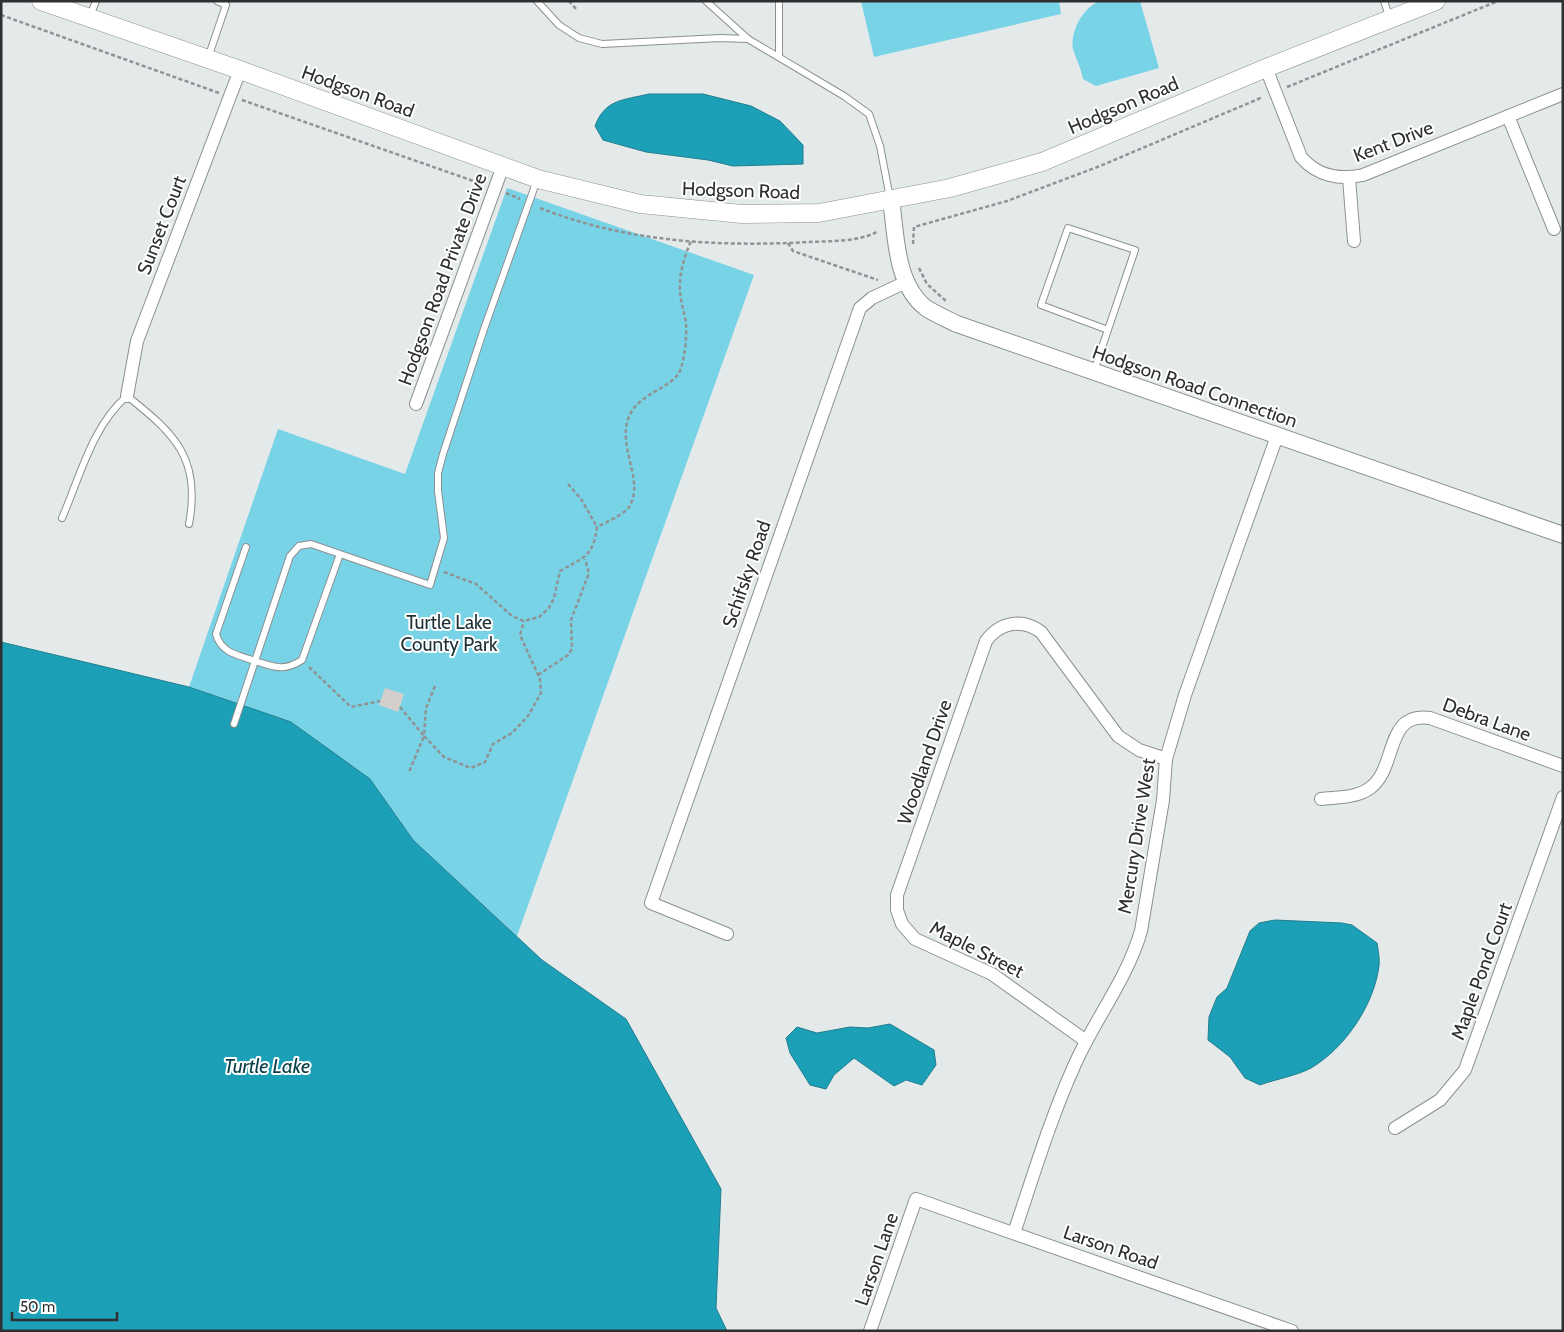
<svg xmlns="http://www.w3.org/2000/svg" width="1564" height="1332" viewBox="0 0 1564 1332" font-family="Cabin,sans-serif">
  <rect width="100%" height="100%" fill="#e4e9ea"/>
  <g fill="#78d3e7">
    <polygon points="861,1 1059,1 1061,14 874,57"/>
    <path d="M1140 1 1159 68 1096 86 1083 79C1081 68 1076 59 1073 49 1070 32 1083 6 1101 1 1112 0 1128 1 1140 1Z"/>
    <polygon points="507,188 754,275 517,936 413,840 370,779 291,722 189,687 278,429 405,474"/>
  </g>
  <g fill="#1ca0b7" stroke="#217e8e">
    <path d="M649 94H703L751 106 780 121 803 145V164L733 166 708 160 646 152 603 140 595 126C605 99 624 100 649 94Z"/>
    <polygon points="1,642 189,687 291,722 370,779 413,840 542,960 626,1019 721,1189 716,1308 727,1331 1,1331"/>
    <path d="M1275 920 1342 923 1352 925 1377 943C1378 950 1380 959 1379 966 1374 1005 1345 1048 1311 1068 1296 1076 1276 1079 1260 1085L1245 1078 1230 1057 1208 1040 1209 1017 1217 997 1227 988 1250 931 1259 923Z"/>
    <polygon points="890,1024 934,1050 936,1065 922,1085 906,1080 894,1086 854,1058 834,1075 826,1089 810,1085 790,1053 786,1038 797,1027 817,1033 850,1027 868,1028"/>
  </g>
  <polygon fill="#d3cfcc" points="385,688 404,694 398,712 379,705"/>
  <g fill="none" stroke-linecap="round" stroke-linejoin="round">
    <defs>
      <g id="service">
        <polyline points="537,1 559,25 579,38 602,44 720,38 748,39"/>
        <polyline points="706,1 748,39 844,96 869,114 880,146 890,198"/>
        <polyline points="1384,1 1390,19"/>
        <polyline points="90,16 96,1"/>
        <polyline points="779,56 779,1"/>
        <polyline points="208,58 226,5 217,1"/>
        <polyline points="1094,371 1135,250 1068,228 1041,305 1108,330"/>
        <path d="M62 518C80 477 92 426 127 396 175 434 201 458 189 524"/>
        <path d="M340 554 302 660C283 672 275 667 255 661L290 556 299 546 311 544 430 585 444 538 438 491V473L443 454 484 329 537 180"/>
        <path d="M234 724 255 661C238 655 221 653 216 634L246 547"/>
      </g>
      <g id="minor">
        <path d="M1266 68 1301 157C1317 176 1340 180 1363 175L1563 94"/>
        <polyline points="1508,116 1554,229"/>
        <polyline points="1349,178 1354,241"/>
        <polyline points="127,396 137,341 240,70"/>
        <polyline points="416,404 503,166"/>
        <path d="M1321 799C1337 797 1357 798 1370 788 1398 768 1384 711 1430 718L1563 766"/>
        <polyline points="727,934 651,903 860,308 872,298 906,282"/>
        <path d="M1086 1041 992 974 915 939 902 924 897 910V895L986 641C1000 622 1022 618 1041 632L1118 736 1139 750 1166 759"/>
        <polyline points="1395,1128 1440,1100 1465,1070 1563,797"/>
        <path d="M1014 1233C1033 1177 1050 1119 1075 1064 1095 1019 1127 979 1141 931L1163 800 1166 759 1185 695 1277 436"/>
        <polyline points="870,1331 916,1199 1292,1331"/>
      </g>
      <path id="tertiary" d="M891 199C896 234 895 284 926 308 935 314 947 319 957 324L1563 535"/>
      <polyline id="secondary" points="41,1 240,70 538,179 640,204 742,214 819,213 950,188 1042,162 1266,68 1436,1"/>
    </defs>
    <use href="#service" stroke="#8c9091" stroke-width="8"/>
    <use href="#minor" stroke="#8c9091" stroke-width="14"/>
    <use href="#tertiary" stroke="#8c9091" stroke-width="18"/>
    <use href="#secondary" stroke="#8c9091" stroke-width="19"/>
    <g stroke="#8f9394" stroke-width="2.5" stroke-dasharray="4 2.5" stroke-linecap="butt">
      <polyline points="569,1 577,10"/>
      <polyline points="1,15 219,93"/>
      <polyline points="1287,87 1498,1"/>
      <polyline points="242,100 482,184"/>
      <polyline points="506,193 520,199"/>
      <path d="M540 208C626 242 717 247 809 242 831 241 857 242 877 232"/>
      <polyline points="788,243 793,251 878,280"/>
      <polyline points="913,244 914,227 1007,201 1100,166 1263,97"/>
      <polyline points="919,268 927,284 947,302"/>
      <polyline points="568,484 581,499 597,527"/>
      <path d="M444 572 476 584 512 616 524 621 539 617 549 608 554 598 560 571C584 557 593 557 597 527 606 522 622 516 629 507 645 482 618 448 628 419 638 391 675 389 681 368 685 356 687 335 686 323 684 310 679 298 680 285 680 270 685 255 691 241"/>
      <polyline points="309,667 351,707 380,701"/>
      <polyline points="538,675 568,655 572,649 571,620 589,573 585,559"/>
      <polyline points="435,686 426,708 424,736 444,757 471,768 485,762 493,744 512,733 528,716 541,693 540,679 520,635 524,621"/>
      <polyline points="400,707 424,736 409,772"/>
    </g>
    <use href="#service" stroke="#fff" stroke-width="6"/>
    <use href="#minor" stroke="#fff" stroke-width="12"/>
    <use href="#tertiary" stroke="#fff" stroke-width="16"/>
    <use href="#secondary" stroke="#fff" stroke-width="18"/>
  </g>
  <g text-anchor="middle" stroke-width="4" stroke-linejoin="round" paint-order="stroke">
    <g font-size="19" fill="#2d2f30" stroke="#fff">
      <text transform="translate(358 91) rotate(20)" y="7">Hodgson Road</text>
      <text transform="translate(1123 105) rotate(-23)" y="7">Hodgson Road</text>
      <text transform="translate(1393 141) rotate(-21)" y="7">Kent Drive</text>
      <text transform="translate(741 190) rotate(2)" y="7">Hodgson Road</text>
      <text transform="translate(161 225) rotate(-69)" y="7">Sunset Court</text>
      <text transform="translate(442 279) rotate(-70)" y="7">Hodgson Road Private Drive</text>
      <text transform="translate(1195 386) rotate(19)" y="7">Hodgson Road Connection</text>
      <text transform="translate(746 574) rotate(-71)" y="7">Schifsky Road</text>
      <text transform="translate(1487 719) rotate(20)" y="7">Debra Lane</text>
      <text transform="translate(924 762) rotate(-71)" y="7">Woodland Drive</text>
      <text transform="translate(1136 836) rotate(-81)" y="7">Mercury Drive West</text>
      <text transform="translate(977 949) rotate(27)" y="7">Maple Street</text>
      <text transform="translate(1481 971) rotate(-70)" y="7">Maple Pond Court</text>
      <text transform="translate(1111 1247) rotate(19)" y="7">Larson Road</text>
      <text transform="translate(876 1259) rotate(-71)" y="7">Larson Lane</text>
    </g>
    <g font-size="19" fill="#1b2f34" stroke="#fff">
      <text x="449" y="629">Turtle Lake<tspan x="449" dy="22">County Park</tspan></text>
    </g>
    <g font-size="20" font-style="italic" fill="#063e48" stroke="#fff">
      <text x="267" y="1073">Turtle Lake</text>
    </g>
  </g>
  <rect width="1564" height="1332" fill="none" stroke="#2d2f30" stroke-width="5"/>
  <path d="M12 1312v8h105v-8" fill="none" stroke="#2d2f30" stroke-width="2.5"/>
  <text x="20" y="1312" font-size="15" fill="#2d2f30" stroke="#ffffff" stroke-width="4" paint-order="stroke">50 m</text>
</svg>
